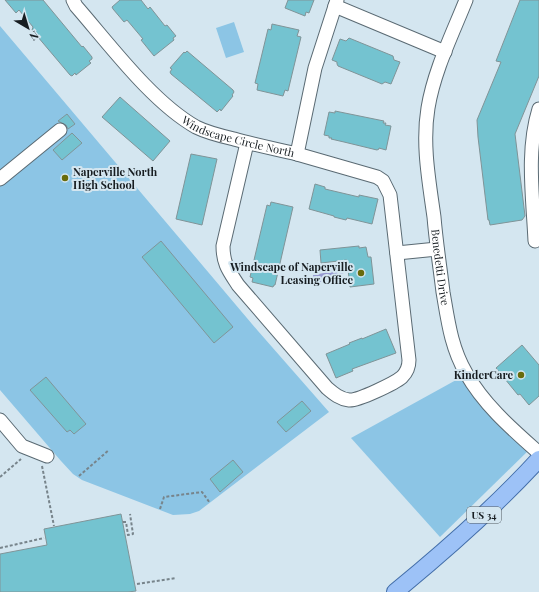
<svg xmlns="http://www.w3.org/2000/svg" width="539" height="592" viewBox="0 0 539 592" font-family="'Playfair Display',serif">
  <rect width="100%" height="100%" fill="#d4e6f0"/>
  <g fill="#8cc5e5">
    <polygon points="234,22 244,52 226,58 216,28"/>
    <polygon points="0,26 258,331 329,412 199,511 190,514 173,515 82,480 73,474 61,461 0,390"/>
    <polygon points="467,374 532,447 440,537 351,438"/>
  </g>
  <polygon fill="#9699d0" points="343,263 344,273 332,275 332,280 314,283 313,275 324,273 323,266"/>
  <g fill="#74c3d0" stroke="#809498">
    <polygon points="5,0 43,0 82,47 83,46 92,57 92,59 89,61 91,63 76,75 75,73 72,76 70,75 32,30 33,27 19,10 16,13"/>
    <polygon points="120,0 141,0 148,9 150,7 165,26 167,25 176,36 173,38 174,40 154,56 141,40 143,39 127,20 124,22 113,9 112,7"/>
    <polygon points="288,0 314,0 309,13 306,12 305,16 285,8"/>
    <polygon points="520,0 539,0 539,76 515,134 525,216 522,220 490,225 489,220 488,220 478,137 477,120 501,62 496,61"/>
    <polygon points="272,24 299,30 297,36 301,37 288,91 285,90 283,96 257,90 258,84 255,83 268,29 271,30"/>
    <polygon points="349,38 393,56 394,60 400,62 391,84 385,82 382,84 338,66 337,64 337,62 332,60 340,39 346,41"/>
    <polygon points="187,51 233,90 234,92 232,95 233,96 221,111 220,109 217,112 216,111 171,74 170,72 172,69 170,68 184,52 185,53"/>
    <polygon points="120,97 170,141 153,161 102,117"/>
    <polygon points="335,111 384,121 383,123 386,123 385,125 391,126 386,150 379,148 379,149 377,150 344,142 331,139 332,138 329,138 329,136 324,135 329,112 335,113"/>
    <polygon points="67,114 75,124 68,129 66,125 58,121"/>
    <polygon points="72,133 82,143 62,160 53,150"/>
    <polygon points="191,154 217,159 202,225 176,219"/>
    <polygon points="315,184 325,187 325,189 359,197 359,195 378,199 372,224 347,218 346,220 334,217 334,216 309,209"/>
    <polygon points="271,202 293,207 275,285 274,285 273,287 252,282 253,278 250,277 267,205 270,206"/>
    <polygon points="161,241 233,327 214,343 142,257"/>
    <polygon points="359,246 359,248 366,247 368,257 371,257 374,284 350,287 347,260 321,263 320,250"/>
    <polygon points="386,329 396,353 352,369 353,371 336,378 326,354 350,344 349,343 362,338 362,339"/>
    <polygon points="522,345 539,365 539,396 529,405 520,394 518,395 496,368"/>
    <polygon points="46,377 86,424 74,434 70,430 67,432 30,390"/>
    <polygon points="302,401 311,411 286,432 277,422"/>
    <polygon points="233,460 243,472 220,492 210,479"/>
    <polygon points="121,514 136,591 128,592 0,592 0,554 47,545 44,529"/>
  </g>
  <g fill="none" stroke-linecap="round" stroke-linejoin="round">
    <defs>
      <g id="minor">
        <path id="s1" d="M73 0 76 6C110 45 152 102 196 127 208 133 221 136 234 139 255 145 276 149 297 154L315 68 337 0"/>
        <path id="s2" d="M466 0C452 35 434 71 428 108 422 144 429 181 434 217 436 242 440 267 443 292 448 321 451 347 466 373 484 405 512 429 539 453"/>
        <polyline points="335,6 445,52"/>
        <path d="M247 143 223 246C223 264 229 271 238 285L327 388C334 394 340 399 349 400 358 401 395 383 402 377 407 372 409 366 409 360L390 195 383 181 377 177 297 154"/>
        <polyline points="0,179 60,130"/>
        <path d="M535 241C533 197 526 151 539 109"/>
        <polyline points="397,253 437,249"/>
        <polyline points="0,420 22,446 47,456"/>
      </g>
      <path id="major" d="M395 592C445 551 495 507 539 459"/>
    </defs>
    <use href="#minor" stroke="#5a6a73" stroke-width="15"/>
    <use href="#major" stroke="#436ea9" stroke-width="18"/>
    <g stroke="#77848b" stroke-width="2" stroke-dasharray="3 2" stroke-linecap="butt">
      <polyline points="42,466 54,526"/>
      <polyline points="79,476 109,450"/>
      <polyline points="0,477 21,459"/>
      <polyline points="160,509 164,497 202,492 210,503"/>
      <polyline points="123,522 126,522 128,535 133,534 130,514"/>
      <polyline points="0,548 44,538"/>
      <polyline points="137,584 176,578"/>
    </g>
    <use href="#minor" stroke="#fff" stroke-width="13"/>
    <use href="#major" stroke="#9dc2f7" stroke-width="16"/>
  </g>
  <g fill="#686b0b" stroke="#d4e6f0" stroke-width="1.5">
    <circle cx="65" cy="178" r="4"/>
    <circle cx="361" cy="273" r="4"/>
    <circle cx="521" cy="375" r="4"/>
  </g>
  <g text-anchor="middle" stroke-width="4" stroke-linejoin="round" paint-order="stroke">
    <rect fill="#d4e6f0" stroke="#50595f" stroke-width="1" x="467" y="507" width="34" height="16" rx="3"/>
    <g font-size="10" font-weight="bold" fill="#171d21">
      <text x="484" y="519">US 34</text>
    </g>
    <g font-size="11" fill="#171d21" stroke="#d4e6f0">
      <text dy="4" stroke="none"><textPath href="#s1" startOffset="221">Windscape Circle North</textPath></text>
      <text dy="4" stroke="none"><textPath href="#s2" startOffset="275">Benedetti Drive</textPath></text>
    </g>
    <g font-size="11" font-weight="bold" fill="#171d21" stroke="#d4e6f0" text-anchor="end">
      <text x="73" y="176" text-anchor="start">Naperville North<tspan x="73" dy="13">High School</tspan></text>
      <text x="353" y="271">Windscape of Naperville<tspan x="353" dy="13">Leasing Office</tspan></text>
      <text x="513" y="379">KinderCare</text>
    </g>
  </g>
  <g transform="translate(28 28) rotate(142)" stroke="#d4e6f0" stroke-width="3" paint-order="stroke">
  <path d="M0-3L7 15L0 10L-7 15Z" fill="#171d21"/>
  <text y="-6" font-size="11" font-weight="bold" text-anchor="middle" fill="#171d21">N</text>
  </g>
</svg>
